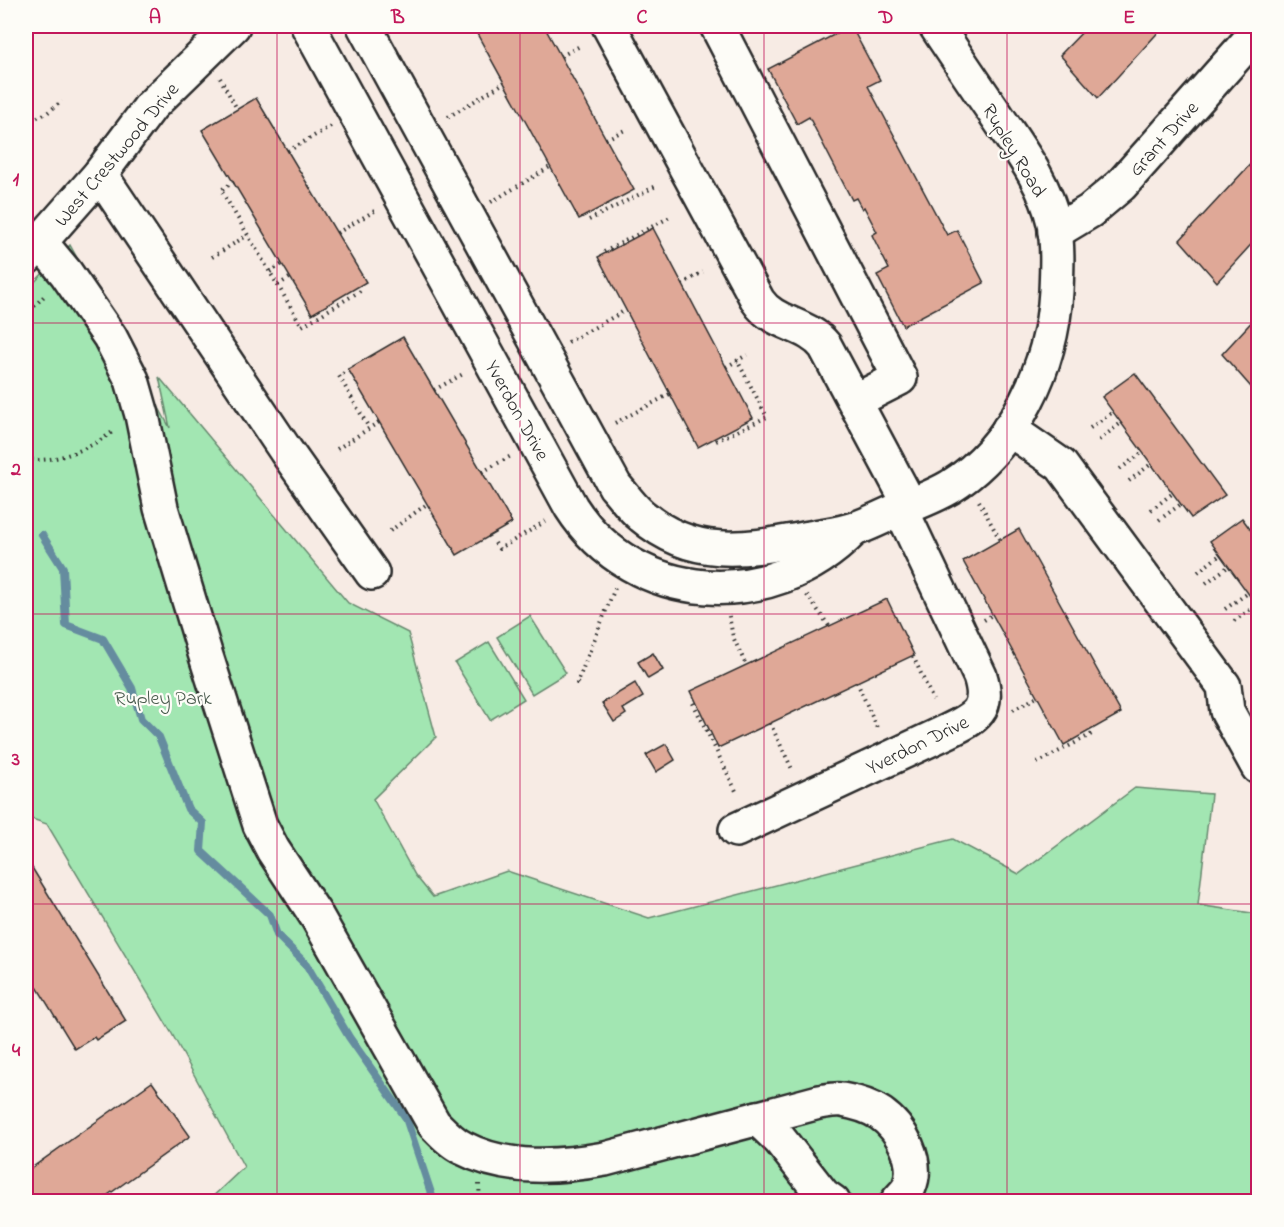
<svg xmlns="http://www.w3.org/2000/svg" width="1284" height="1227" viewBox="0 0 1284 1227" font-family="'Indie Flower',sans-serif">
  <rect width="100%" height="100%" fill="#f7ebe4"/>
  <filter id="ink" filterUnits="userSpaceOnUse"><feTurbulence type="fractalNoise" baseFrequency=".0167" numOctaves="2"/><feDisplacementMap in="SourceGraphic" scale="12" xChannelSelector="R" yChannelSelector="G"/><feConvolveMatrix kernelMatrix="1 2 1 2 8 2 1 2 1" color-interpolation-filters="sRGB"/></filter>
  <g filter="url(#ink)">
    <g fill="#a2e6b2" stroke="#66886e" stroke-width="1.5">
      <polygon points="70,245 170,428 159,377 348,603 408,633 436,737 373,799 415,875 433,897 507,871 649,918 953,839 1019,874 1135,788 1211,794 1198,905 1258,914 1258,1201 208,1201 244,1167 171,1032 47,824 26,817 26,291"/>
      <polygon points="530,616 566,673 532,694 497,637"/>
      <polygon points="489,642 524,699 490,720 455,663"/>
    </g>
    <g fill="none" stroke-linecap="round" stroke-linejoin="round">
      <g stroke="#658c9f" stroke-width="8">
        <polyline points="42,535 63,568 66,625 103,639 132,688 141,719 159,737 188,809 203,823 201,851 270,915 277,935 306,964 349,1037 406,1118 434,1202"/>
        <polyline points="1253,1202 1258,1183"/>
      </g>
    </g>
    <g fill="#dfa897" stroke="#2b2b2b" stroke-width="1.5">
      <polygon points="483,26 544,26 634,190 579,219 475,30"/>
      <polygon points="851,26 880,80 868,86 947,235 957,230 984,283 903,326 877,275 889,269 872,235 877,232 864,207 862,209 856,198 852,200 809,117 797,124 768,69"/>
      <polygon points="1088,26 1164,26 1098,98 1060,55"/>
      <polygon points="256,98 366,282 312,314 202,130"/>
      <polygon points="1258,156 1258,237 1217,282 1180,240"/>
      <polygon points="653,228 753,418 698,447 598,257"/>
      <polygon points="1258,315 1258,395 1222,354"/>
      <polygon points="403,337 512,523 457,555 348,369"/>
      <polygon points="1135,373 1225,495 1191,518 1102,397"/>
      <polygon points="1242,518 1258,540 1258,607 1210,541"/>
      <polygon points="1019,529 1121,713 1064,745 963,561"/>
      <polygon points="887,599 914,655 718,748 691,691"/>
      <polygon points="653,653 663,670 648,679 638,662"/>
      <polygon points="635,683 643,697 623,709 626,714 614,722 602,703"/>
      <polygon points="666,744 675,760 656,772 646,755"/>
      <polygon points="26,858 126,1021 96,1040 94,1037 75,1049 26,969"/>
      <polygon points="152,1082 190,1136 98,1202 26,1202 26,1172"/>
    </g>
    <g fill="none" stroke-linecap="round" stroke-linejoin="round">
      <defs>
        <g id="minor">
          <path d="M308 26 571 507C634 606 772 613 852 531"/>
          <path d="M364 26 615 486C624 496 632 508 642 516 695 561 748 549 810 538 824 535 840 534 854 529 869 524 882 517 896 511 914 504 933 497 950 487 1015 446 1052 366 1056 291 1057 268 1058 245 1054 223 1045 183 1019 149 997 116 976 86 956 56 936 26"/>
          <path d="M609 26 758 301C774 325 807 323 825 346L910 505"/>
          <polyline points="717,26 900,378 855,401"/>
          <polyline points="100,174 286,451 372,573"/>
          <polyline points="1055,232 1090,211 1121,185 1258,31"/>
          <path d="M41 243 66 273 110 337 132 380 142 415 161 508 205 653 260 825 273 850 317 917 434 1124C443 1133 452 1143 463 1148 507 1171 559 1167 605 1159L819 1102C826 1101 835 1099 842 1100 854 1102 871 1107 881 1114 901 1128 920 1162 909 1187 907 1192 901 1197 897 1202"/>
          <polyline points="26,258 100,174 151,106 233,26"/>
          <polyline points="1009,429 1061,465 1224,686 1227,711 1258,767"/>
          <path d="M736 830 948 731C975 718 991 710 980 676L901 509"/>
          <polyline points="757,1118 780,1140 823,1195 833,1202"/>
        </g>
      </defs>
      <use href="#minor" stroke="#2b2b2b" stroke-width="38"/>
      <g stroke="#2b2b2b" stroke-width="4" stroke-dasharray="1.5 4.5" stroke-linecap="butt">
        <polyline points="478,27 480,26"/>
        <polyline points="561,56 580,46"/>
        <polyline points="220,78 237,109"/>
        <polyline points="448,117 504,83"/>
        <polyline points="26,122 47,113 62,101"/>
        <polyline points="606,139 625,130"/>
        <polyline points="288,151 331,126"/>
        <polyline points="234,182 221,190 302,326 362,290"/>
        <polyline points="26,200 30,203"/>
        <polyline points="491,202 550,167"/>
        <polyline points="589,220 656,186"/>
        <polyline points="337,233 376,210"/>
        <polyline points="604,252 672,216"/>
        <polyline points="212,257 248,235"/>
        <polyline points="270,272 282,264"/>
        <polyline points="682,284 703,272"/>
        <polyline points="278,285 291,277"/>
        <polyline points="26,315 46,294"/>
        <polyline points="568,342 626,310"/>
        <polyline points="726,367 747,355"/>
        <polyline points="349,370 339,376 369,428"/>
        <polyline points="434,390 465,373"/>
        <polyline points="615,423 670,394"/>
        <polyline points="1090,428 1113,412"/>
        <polyline points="1099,440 1121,423"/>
        <polyline points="716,441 767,417 737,360"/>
        <polyline points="337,449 379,422"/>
        <path d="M26 459C55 464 92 448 115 430"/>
        <polyline points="1120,469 1143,452"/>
        <polyline points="482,472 511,456"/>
        <polyline points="1129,481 1151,464"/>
        <polyline points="979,501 1000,540"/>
        <polyline points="1151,510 1173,493"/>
        <polyline points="1159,520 1181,504"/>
        <polyline points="390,531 427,504"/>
        <polyline points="495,543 499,549 546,521"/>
        <polyline points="1198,572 1220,555"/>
        <polyline points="1206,583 1229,566"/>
        <polyline points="807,595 829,626"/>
        <polyline points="1225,609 1248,593"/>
        <polyline points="729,616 733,637 746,665"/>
        <polyline points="984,620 992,615"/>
        <polyline points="1234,621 1257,605"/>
        <polyline points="1256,650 1258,648"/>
        <polyline points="913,656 933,700"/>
        <polyline points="857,682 877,728"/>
        <polyline points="578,684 577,683 615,588"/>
        <polyline points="693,703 737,793"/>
        <polyline points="1013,710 1037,697"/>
        <polyline points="770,723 792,769"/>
        <polyline points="1037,763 1092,734"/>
        <polyline points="479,1184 480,1202"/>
      </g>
      <use href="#minor" stroke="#fdfcf7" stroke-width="33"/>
    </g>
  </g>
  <path fill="none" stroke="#c2185b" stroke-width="1.5" stroke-opacity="0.55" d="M277 26V1202M520 26V1202M764 26V1202M1007 26V1202M26 323H1258M26 614H1258M26 904H1258"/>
  <g text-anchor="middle" stroke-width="4.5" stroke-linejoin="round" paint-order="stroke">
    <g font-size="20" fill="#2b2b2b" stroke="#fdfcf7">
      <text transform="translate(1163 138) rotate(-48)" y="7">Grant Drive</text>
      <text transform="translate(1015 150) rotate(59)" y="7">Rupley Road</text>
      <text transform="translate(116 154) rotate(-50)" y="7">West Crestwood Drive</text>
      <text transform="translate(518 410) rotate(61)" y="7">Yverdon Drive</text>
      <text transform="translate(917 744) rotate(-26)" y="7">Yverdon Drive</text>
    </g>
    <g font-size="20" fill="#495a4d" stroke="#fdfcf7">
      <text x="163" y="704">Rupley Park</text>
    </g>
  </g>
  <rect width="1284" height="1227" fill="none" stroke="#fdfcf7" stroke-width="66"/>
  <rect x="33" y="33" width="1218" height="1161" fill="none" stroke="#c2185b" stroke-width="2"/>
  <g font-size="20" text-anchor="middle" font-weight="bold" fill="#c2185b">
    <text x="155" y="23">A</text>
    <text x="398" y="23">B</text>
    <text x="642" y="23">C</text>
    <text x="886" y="23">D</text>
    <text x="1129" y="23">E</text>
    <text x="16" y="185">1</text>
    <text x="16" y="475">2</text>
    <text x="16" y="765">3</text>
    <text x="16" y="1056">4</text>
  </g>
</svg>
